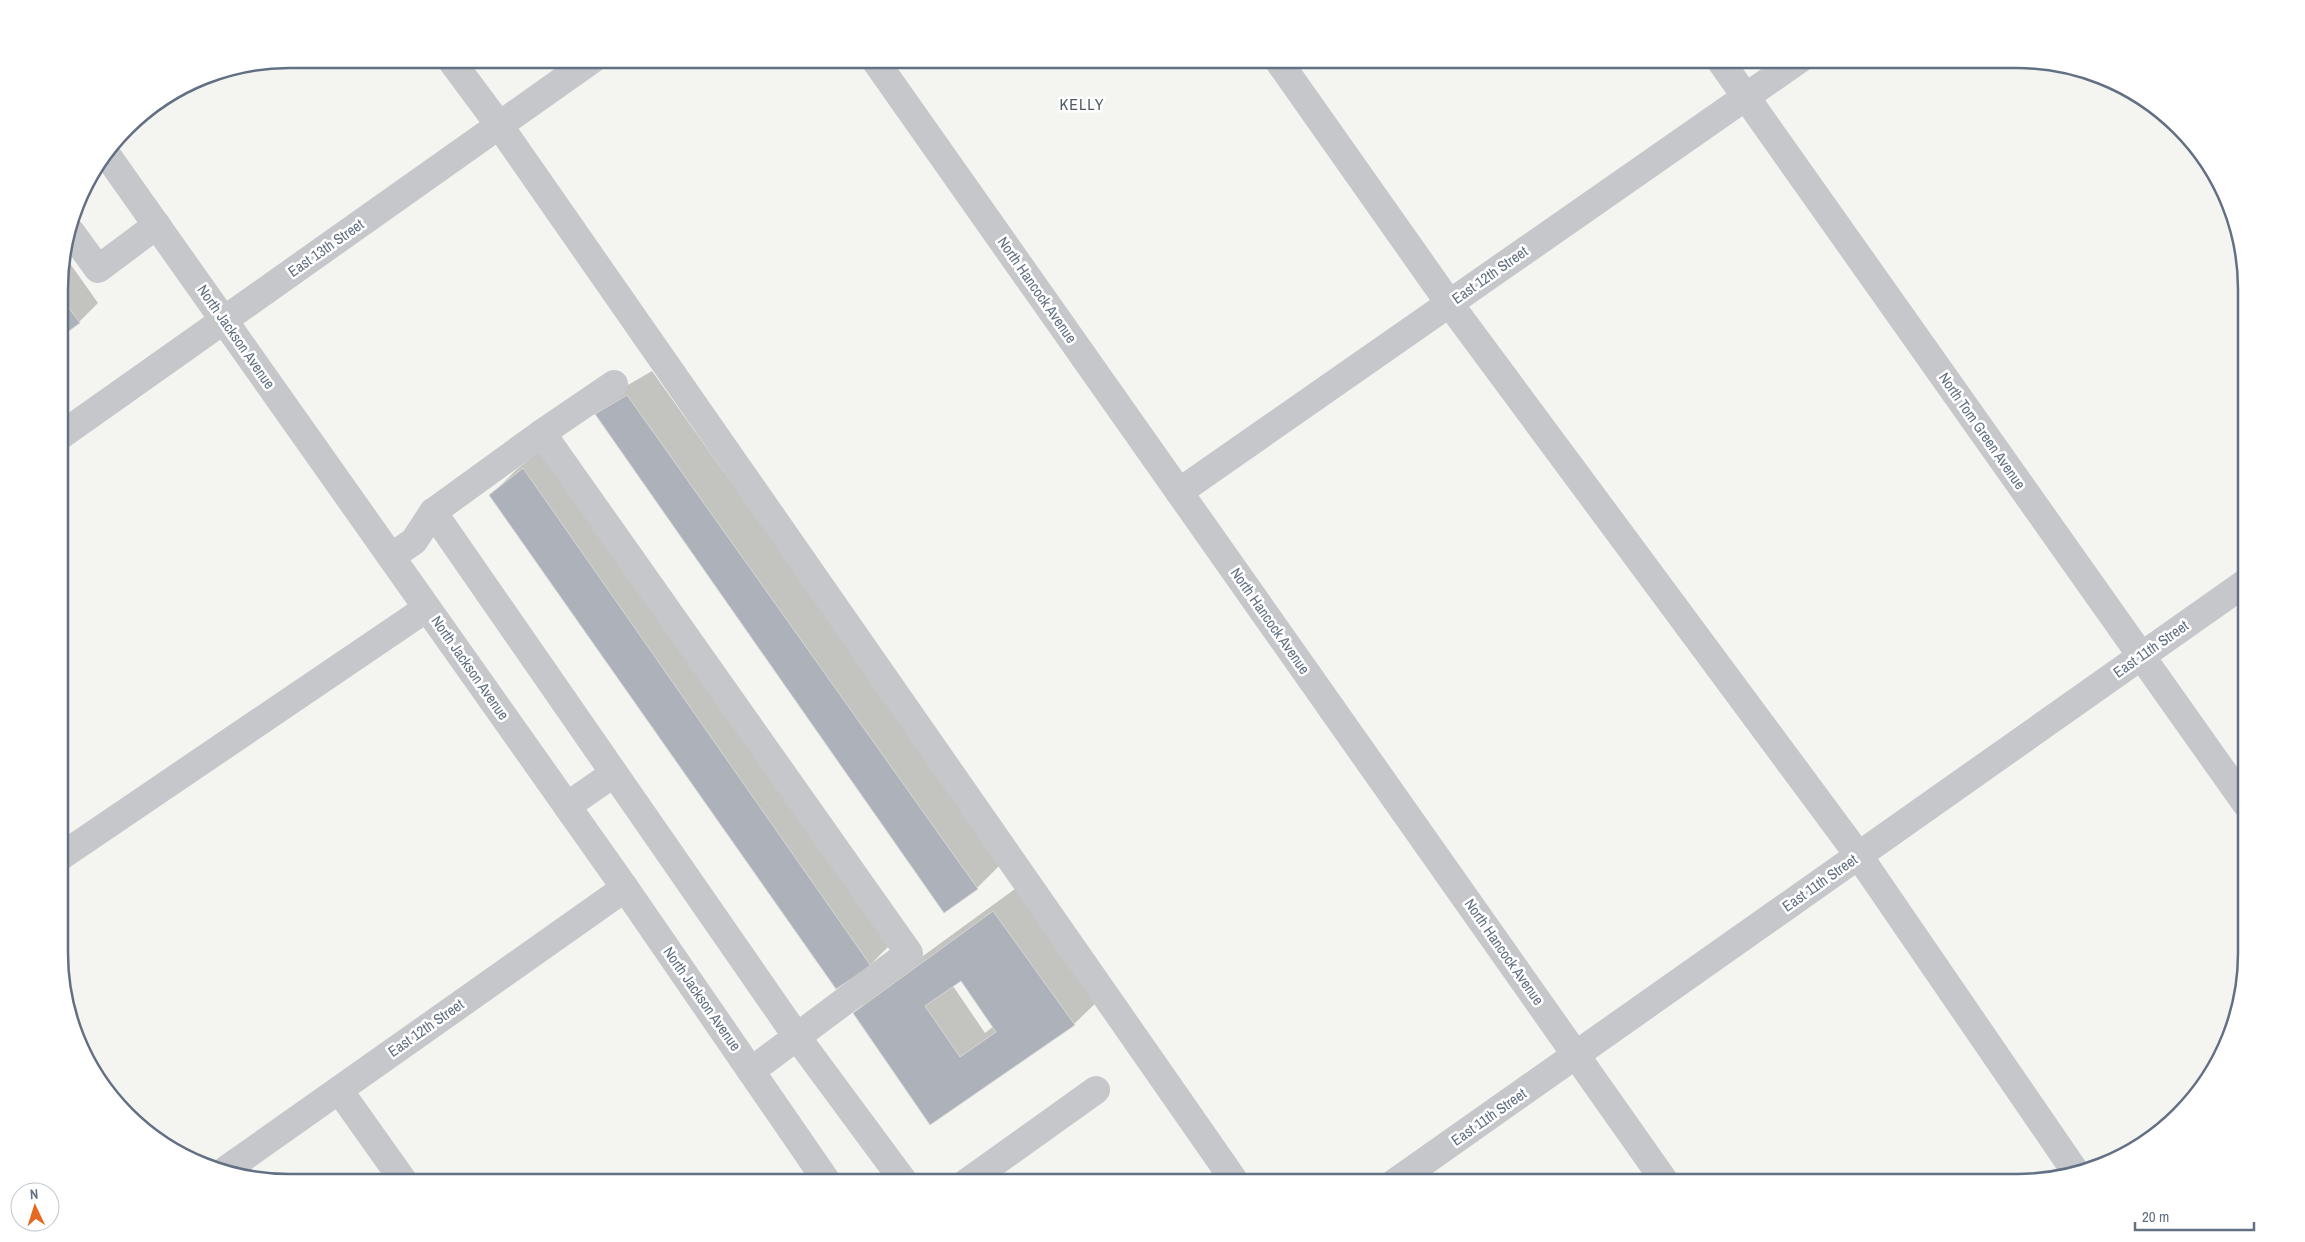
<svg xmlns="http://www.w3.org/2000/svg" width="2305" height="1242" viewBox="0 0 2305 1242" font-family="'Archivo Narrow',sans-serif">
  <rect width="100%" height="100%" fill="#f4f5f1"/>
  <polygon fill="#d5dcd2" points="2171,120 2207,161 2217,186"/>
  <g fill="#0003" fill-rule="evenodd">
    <polygon points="64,255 98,303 79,322 59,336 59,274"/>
    <polygon points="652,371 1002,863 977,888 596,414 621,389"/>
    <polygon points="548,444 895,940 870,965 491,495 516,470"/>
    <path d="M1019 886 1100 999 1074 1024 930 1124 854 1014 879 988ZM962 980 994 1026 985 1033 953 986Z"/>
  </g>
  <g fill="#adb2ba" stroke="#d6d6d4" fill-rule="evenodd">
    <polygon points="59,295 80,323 59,338"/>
    <polygon points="627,395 978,889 944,913 595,414"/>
    <polygon points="523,468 871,966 836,989 489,495"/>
    <path d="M993 911 1075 1025 930 1125 853 1013ZM961 981 996 1032 960 1057 925 1006Z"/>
  </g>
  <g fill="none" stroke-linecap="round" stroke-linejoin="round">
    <g stroke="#c5c7cb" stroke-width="28">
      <polyline points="450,59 499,125 1236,1183"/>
      <polyline points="874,59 1666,1183"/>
      <polyline points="1277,59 1449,303 1859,856 2077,1174"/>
      <polyline points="1719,59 2246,804"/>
      <polyline points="107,155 625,888 828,1183"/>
      <polyline points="71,232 98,269 157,225"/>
      <polyline points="542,433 614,384"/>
      <polyline points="60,436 593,59"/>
      <polyline points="1179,492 1800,59"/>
      <polyline points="391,557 414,541 433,512"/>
      <polyline points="567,806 613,774"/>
      <polyline points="60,857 427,608"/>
      <polyline points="751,1071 909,953 542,433 433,512 797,1037 905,1183"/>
      <polyline points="339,1090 405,1183"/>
      <polyline points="227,1169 625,888"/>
      <polyline points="966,1183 1096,1090"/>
      <polyline points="1394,1183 2245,583"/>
    </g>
  </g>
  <g text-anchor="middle" stroke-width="5" stroke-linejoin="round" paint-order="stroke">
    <g font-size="15" fill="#637083" stroke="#fff">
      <text transform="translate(326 248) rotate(-35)" y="5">East 13th Street</text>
      <text transform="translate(1490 275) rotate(-35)" y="5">East 12th Street</text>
      <text transform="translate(1037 290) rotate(55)" y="5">North Hancock Avenue</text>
      <text transform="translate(236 337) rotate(55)" y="5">North Jackson Avenue</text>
      <text transform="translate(1982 431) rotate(55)" y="5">North Tom Green Avenue</text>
      <text transform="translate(1270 621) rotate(55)" y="5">North Hancock Avenue</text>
      <text transform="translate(2151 649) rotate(-35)" y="5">East 11th Street</text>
      <text transform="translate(470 668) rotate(55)" y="5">North Jackson Avenue</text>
      <text transform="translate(1820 883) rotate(-35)" y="5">East 11th Street</text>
      <text transform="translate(1504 952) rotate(55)" y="5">North Hancock Avenue</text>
      <text transform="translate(702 999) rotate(55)" y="5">North Jackson Avenue</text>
      <text transform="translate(426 1028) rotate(-35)" y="5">East 12th Street</text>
      <text transform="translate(1489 1117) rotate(-35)" y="5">East 11th Street</text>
    </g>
    <g font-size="16" letter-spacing="1" fill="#515b68" stroke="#fff">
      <text x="1082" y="110">KELLY</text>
    </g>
  </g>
  <path d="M0 0H2305V1242H0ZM289 68H2017A221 221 0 0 1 2238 289V953A221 221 0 0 1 2017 1174H289A221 221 0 0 1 68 953V289A221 221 0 0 1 289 68Z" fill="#fff" fill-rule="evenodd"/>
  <path fill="none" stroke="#637083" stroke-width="2.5" d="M289 68H2017A221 221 0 0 1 2238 289V953A221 221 0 0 1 2017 1174H289A221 221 0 0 1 68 953V289A221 221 0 0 1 289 68Z"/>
  <g transform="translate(35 1207) rotate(356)"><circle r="24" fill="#ffffff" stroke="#c1c6cd"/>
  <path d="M0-4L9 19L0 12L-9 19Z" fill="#e56a21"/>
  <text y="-8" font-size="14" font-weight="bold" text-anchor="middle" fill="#637083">N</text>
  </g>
  <path d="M2135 1222v8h119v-8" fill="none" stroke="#637083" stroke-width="2.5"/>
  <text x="2142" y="1222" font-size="15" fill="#637083" stroke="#ffffff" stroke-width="4" paint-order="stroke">20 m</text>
</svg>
